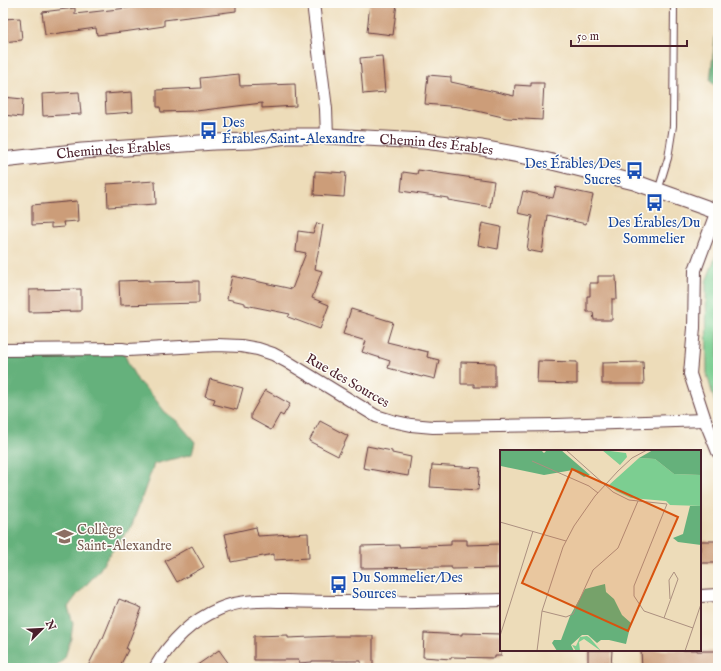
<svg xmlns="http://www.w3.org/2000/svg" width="721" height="671" viewBox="0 0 721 671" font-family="'IM FELL English',serif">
  <rect width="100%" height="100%" fill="#fdfcf7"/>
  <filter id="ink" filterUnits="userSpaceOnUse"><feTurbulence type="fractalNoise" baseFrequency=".025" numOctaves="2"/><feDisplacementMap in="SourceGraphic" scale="8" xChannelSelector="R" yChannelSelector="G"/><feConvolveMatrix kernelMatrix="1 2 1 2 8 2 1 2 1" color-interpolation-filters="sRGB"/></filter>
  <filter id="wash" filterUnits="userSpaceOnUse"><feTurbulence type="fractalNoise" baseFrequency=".012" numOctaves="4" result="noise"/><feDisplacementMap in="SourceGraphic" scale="16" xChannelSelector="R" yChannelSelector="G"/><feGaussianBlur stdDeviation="0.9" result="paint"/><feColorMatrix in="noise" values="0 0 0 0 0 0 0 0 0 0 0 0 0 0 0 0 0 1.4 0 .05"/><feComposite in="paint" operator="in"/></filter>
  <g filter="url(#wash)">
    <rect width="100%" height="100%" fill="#eddcb9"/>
    <polygon fill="#7cce91" stroke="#63765e" points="716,255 718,256 718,414 707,374 706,282"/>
    <g fill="#65b17b" stroke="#586853">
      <polygon points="718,13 718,89 710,81"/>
      <polygon points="122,349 130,367 138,381 152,395 165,412 177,421 195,442 192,454 154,464 132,525 109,555 98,572 77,595 68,607 73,623 71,638 65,657 55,668 3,668 3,350"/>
    </g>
    <g id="blocks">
      <g fill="#cc9d79">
        <polygon points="155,3 236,3 236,11 164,20 164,26 130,31 97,35 96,28 45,35 42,12 75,8 75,14 136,7 136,5"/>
        <polygon points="370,3 397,3 393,35 367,32"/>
        <polygon points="20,18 22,40 3,42 3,19"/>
        <polygon points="382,56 385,92 363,94 360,58"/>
        <polygon points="239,74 240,86 295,84 296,106 262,108 262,103 196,111 161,112 160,107 157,107 157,90 201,88 200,78"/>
        <polygon points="428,75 451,77 451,82 514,96 515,85 531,86 531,83 544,83 542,120 507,118 460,107 425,104"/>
        <polygon points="79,92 81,114 43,116 42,94"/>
        <polygon points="132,92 133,112 106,114 105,94"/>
        <polygon points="3,97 23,99 22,117 3,115"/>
        <polygon points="418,170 494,181 490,207 448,200 448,198 401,191 403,172 417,174"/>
        <polygon points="315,171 346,173 344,197 314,195"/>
        <polygon points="155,181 156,204 108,207 107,184"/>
        <polygon points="556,187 593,195 586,224 547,215 542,253 527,250 532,216 518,213 523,191 553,198"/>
        <polygon points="77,201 78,221 63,222 64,227 51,228 51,224 32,225 32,205"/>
        <polygon points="317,223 323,225 315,269 322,271 312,298 329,305 320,329 288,317 290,314 245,305 245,303 227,299 232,276 292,289 306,253 296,251 298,231 313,233"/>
        <polygon points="482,223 501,227 498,249 478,245"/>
        <polygon points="598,276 616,276 617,299 612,299 612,320 594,320 593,312 587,312 587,296 590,296 590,283 598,283"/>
        <polygon points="149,280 149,282 199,281 199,303 120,305 119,281"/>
        <polygon points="81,289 81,311 29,312 29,290"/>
        <polygon points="351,309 393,322 387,342 428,352 427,357 439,360 435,379 423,376 422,377 388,368 390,361 362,352 366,341 343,334"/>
        <polygon points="538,361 577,362 577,384 537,383"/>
        <polygon points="461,362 495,363 495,387 474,387 474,384 461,384"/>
        <polygon points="643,362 644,384 602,384 602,363"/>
        <polygon points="210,379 243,388 237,410 213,404 215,399 205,396"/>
        <polygon points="265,390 290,404 283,416 280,414 271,430 251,419 251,414"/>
        <polygon points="320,421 348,436 338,456 309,441"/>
        <polygon points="367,446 392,451 392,453 411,457 408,476 363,468"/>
        <polygon points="432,465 480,468 478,490 430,487"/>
        <polygon points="256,527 258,536 308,533 309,558 274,560 274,554 231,562 225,534"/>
        <polygon points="451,540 467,540 467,545 501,544 501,568 452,569 451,567 361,568 361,546 399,545 399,547 451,545"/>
        <rect x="700" y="541" width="18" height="22"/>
        <polygon points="192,546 204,567 177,582 165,561"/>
        <polygon points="119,599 142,608 126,649 128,650 119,668 87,668 102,638 103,638"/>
        <polygon points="424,633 462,635 462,633 501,634 501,656 495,656 495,658 451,657 451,659 423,657"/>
        <polygon points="288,635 288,638 334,636 373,636 373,668 361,668 361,661 312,661 312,662 299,663 299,660 254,660 254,636"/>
        <polygon points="219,650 232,668 193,668"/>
        <polygon points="588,650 612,650 611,668 588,668"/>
        <polygon points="641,650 697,650 697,651 718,651 718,668 642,668"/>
      </g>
    </g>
  </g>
  <g filter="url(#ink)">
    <use href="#blocks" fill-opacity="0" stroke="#623b40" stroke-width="1"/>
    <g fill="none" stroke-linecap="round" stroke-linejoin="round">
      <defs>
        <polyline id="service" points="658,191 668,158 673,126 674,3"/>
        <g id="minor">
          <polyline points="313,3 326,109 327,136"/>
          <polyline points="718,208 695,270 694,328 690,374 705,420 718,452"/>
          <polyline points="3,350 122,349 128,350 217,345 241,346 258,349 273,354 286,361 376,416 392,421 411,425 433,427 556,425 705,420"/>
          <polyline points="700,596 718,595"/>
          <path d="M155 668C170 642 191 621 219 609 241 599 264 601 288 601 310 602 332 602 355 602 403 603 452 601 501 600"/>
        </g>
        <g id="tertiary">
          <path id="s1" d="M3 160 82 151 214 142 251 141 287 136H327L424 141 482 148 540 159 634 182 718 212"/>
        </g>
      </defs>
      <use href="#service" stroke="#623b40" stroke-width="8"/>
      <use href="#minor" stroke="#623b40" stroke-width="14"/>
      <use href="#tertiary" stroke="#623b40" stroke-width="17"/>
      <use href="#service" stroke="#fff" stroke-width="6"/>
      <use href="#minor" stroke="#fff" stroke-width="12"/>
      <use href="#tertiary" stroke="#fff" stroke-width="15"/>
    </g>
  </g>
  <defs>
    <symbol id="bus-bare" viewBox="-9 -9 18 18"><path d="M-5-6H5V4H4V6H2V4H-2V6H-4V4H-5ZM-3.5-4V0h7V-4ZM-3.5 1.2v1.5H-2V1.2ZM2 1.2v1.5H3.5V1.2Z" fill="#1a4fb4" stroke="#fdfcf7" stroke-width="2.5" paint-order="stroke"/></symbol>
    <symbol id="school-bare" viewBox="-9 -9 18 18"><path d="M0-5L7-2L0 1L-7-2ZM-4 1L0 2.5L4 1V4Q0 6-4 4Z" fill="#8d6e63" stroke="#fdfcf7" stroke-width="2.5" paint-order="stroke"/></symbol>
  </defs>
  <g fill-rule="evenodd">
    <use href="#bus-bare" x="196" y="118" width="25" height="25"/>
    <use href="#bus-bare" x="622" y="158" width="25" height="25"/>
    <use href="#bus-bare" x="642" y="190" width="25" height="25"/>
    <use href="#school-bare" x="52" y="524" width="25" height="25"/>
    <use href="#bus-bare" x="326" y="572" width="25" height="25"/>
  </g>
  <g text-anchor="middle" stroke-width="3" stroke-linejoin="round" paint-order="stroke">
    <g font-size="14" fill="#164399" stroke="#fdfcf7" text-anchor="start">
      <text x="222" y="127">Des<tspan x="222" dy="16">Érables/Saint-Alexandre</tspan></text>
      <text x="621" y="168" text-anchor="end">Des Érables/Des<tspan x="621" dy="16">Sucres</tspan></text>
      <text x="654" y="227" text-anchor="middle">Des Érables/Du<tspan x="654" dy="16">Sommelier</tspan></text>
      <text x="352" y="582">Du Sommelier/Des<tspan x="352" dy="16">Sources</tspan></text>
    </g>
    <g font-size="14" fill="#4a1f2b" stroke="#fdfcf7">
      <text dy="5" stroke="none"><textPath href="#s1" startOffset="435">Chemin des Érables</textPath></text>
      <text dy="5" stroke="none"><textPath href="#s1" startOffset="111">Chemin des Érables</textPath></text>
      <text transform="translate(348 380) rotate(30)" y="5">Rue des Sources</text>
    </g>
    <g font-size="14" fill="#785e54" stroke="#fdfcf7" text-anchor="start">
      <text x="77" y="534">Collège<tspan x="77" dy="16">Saint-Alexandre</tspan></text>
    </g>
  </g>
  <g transform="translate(500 450)">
    <rect width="201" height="201" fill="#eddcb9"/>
    <path d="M102 0 126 3 127 7 120 15ZM139 8 155 9 174 24 201 25V56L170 55 166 51 131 48 116 41 109 35ZM87 186 90 188 101 201 84 189 79 192 80 201H76L72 195 76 196 80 187Z" fill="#7cce91"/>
    <path d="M0 0H41L44 3 47 0H61L90 25 84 27 73 20 44 25 1 16ZM153 0H201V25L174 24 155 9 139 8ZM190 56H201V95L178 92 173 88 183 84ZM105 134 106 142 114 149 122 165 131 173 126 194 109 190H101L97 193 88 185H82L71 195 74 201H57L52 193 54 190H61L70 166 85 139Z" fill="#65b17b"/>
    <path fill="none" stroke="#ac9080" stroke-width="1" d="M66 0 113 42 129 50 167 54 134 136V146L144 161 193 178M32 11 89 36 98 43M0 72 66 91M42 161 66 167 73 164 93 120 118 98 138 51M164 168 178 129 174 122 169 130 170 149M0 186 33 81M37 201 42 161 63 97 74 76 95 46 118 21 132 8 147 0M185 201 201 154"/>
    <path fill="#d8530f" fill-opacity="0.15" stroke="#d8530f" stroke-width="2" d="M72 19 178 67 128 181 22 133Z"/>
    <rect width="201" height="201" fill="none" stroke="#4a1f2b" stroke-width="2"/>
  </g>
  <rect width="721" height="671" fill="none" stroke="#fdfcf7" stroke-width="16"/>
  <g transform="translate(42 629) rotate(66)" stroke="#fdfcf7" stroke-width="3" paint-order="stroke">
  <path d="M0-3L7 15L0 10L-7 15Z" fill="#4a1f2b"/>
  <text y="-6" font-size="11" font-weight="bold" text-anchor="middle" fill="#4a1f2b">N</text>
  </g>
  <path d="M571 40v6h116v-6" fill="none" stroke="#4a1f2b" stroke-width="2"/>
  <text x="577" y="40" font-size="12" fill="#4a1f2b" stroke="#fdfcf7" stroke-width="3" paint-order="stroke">50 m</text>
</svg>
